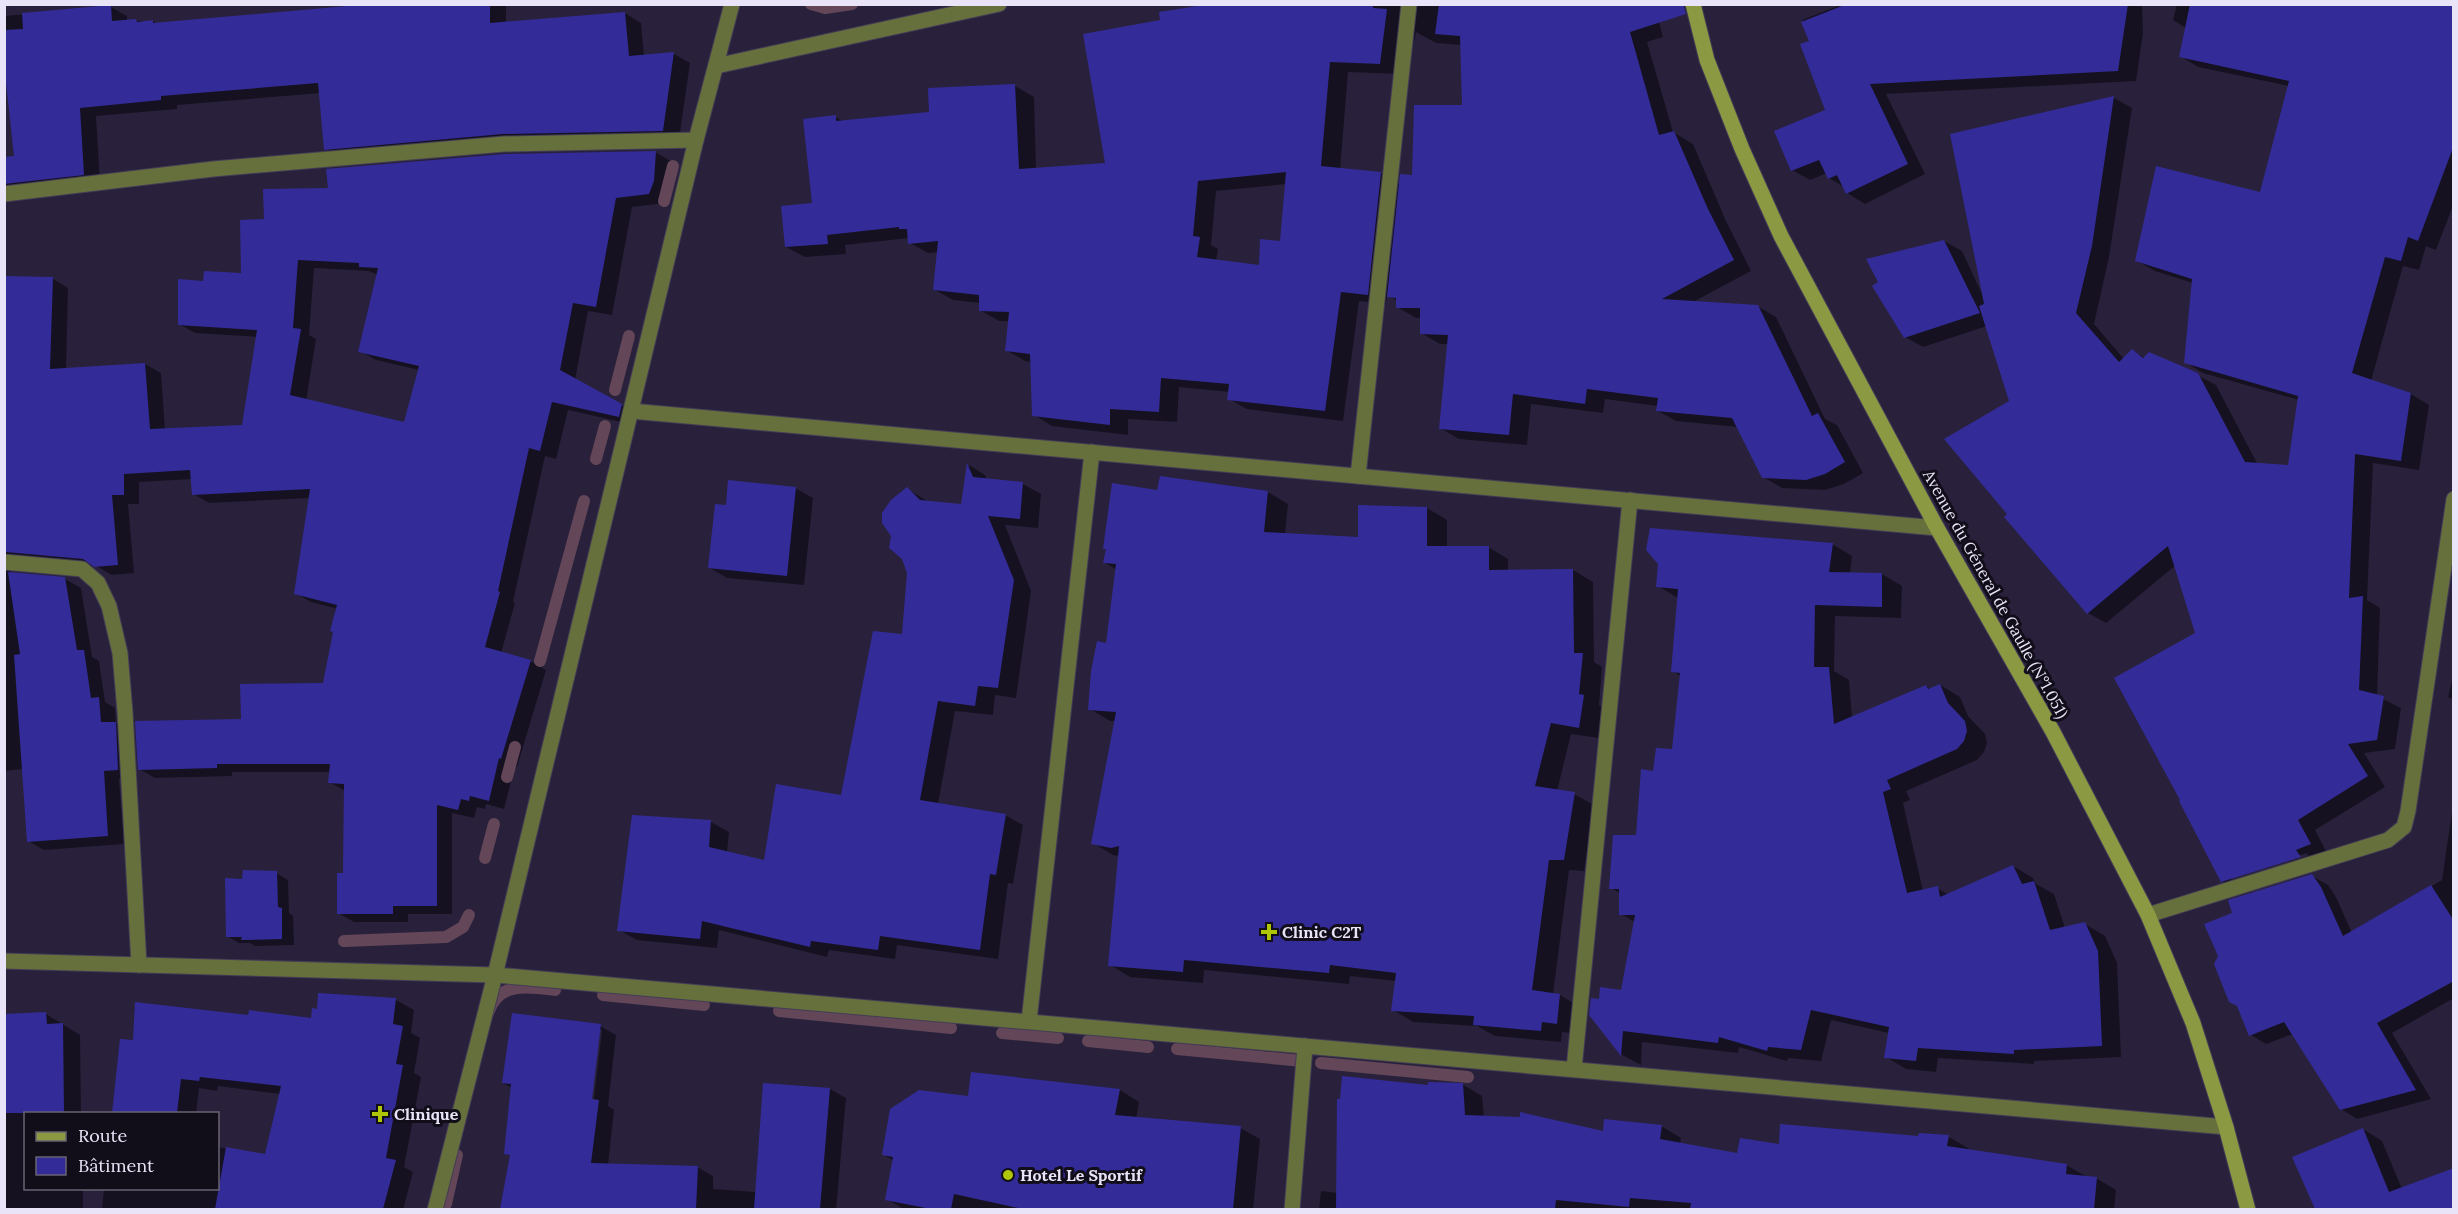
<svg xmlns="http://www.w3.org/2000/svg" width="2458" height="1214" viewBox="0 0 2458 1214" font-family="Lora,serif">
  <rect width="100%" height="100%" fill="#29213c"/>
  <g fill="#0007" fill-rule="evenodd">
    <polygon points="363,4 506,4 506,23 625,13 641,23 644,56 674,54 690,63 679,140 342,158 326,149 321,93 177,105 177,109 96,116 100,183 4,196 4,159 15,158 8,82 4,82 4,16 111,7 127,16 127,21 153,21 157,24 363,7"/>
    <path d="M1220 4H1654L1663 37 1647 42 1673 132 1693 144 1726 221 1751 271 1693 302 1757 306 1776 317 1825 419 1837 425 1863 473 1844 484 1825 490 1782 488 1763 477 1738 427 1676 421 1658 411V406L1605 399 1603 413 1531 404 1527 445 1459 439 1440 428 1449 344H1440L1421 333V318H1416L1397 307 1398 301 1387 295 1386 304 1359 301 1343 421 1247 409 1229 399 1230 392 1179 387 1177 422 1128 419V435L1052 426 1034 415 1031 362 1025 361 1006 350 1009 321H999L980 310V303L953 300 935 290 939 252 928 253 910 243 909 238 845 245 846 254 805 257 786 247 813 204 835 117 843 121 931 114 1015 86 1034 97 1036 169 1107 165 1162 22ZM1416 32 1436 43 1462 45 1464 106 1413 177 1401 185 1381 173 1340 170 1348 72 1399 74 1403 42H1414ZM1286 184 1281 242 1260 267 1216 261 1218 249 1211 245 1216 191Z"/>
    <polygon points="1843,4 2142,4 2143,33 2136,81 1886,94 1925,174 1865,204 1847,193 1844,187 1829,178 1827,173 1810,180 1792,170 1827,111 1811,42 1802,20"/>
    <path d="M2177 4H2454V203L2436 250 2426 246 2419 270 2403 266 2371 381 2411 394 2429 405 2419 470 2373 463 2367 600 2380 608 2377 696 2401 708 2395 749 2364 753 2385 787 2315 830 2328 855 2240 891 2222 881 2197 634 2176 565 2106 623 2088 613 2009 515 2011 401 1987 326 1923 347 1905 337 1944 241 1962 251 1982 294 1951 135 2114 98 2132 108 2109 257 2094 324 2124 359 2132 350 2145 358 2197 375 2216 385 2258 465 2290 467 2299 400 2203 373 2185 362 2193 283 2155 271 2137 261 2261 194 2289 86 2198 67 2180 56 2186 28 2173 20ZM2307 853 2308 856 2231 880V877Z"/>
    <path d="M655 152 671 161 669 191 665 203 632 207 612 315 588 311 575 380 638 414 635 425 568 410 556 459 545 456 513 602 515 603 501 653 530 661 546 670 517 767 515 766 504 809 486 804 485 809 477 807 474 818 452 813V914H408V922H354L338 913 345 875V791L329 782 330 772H232V776L155 778 139 769 242 720 324 685 338 609 311 602 295 593 310 498 209 503 193 494 192 479 139 482V504H128L134 573 112 575 98 567 22 561 11 566V574L65 579 81 588 92 657 99 661 105 702 115 708 116 723 131 732 134 779H119L124 844 44 850 28 841 23 769 4 771V278L50 277 68 288 66 369 145 364 161 373 165 430 243 426 258 337 195 333 179 324 204 282 243 275 265 220 329 190ZM314 268 369 271 378 275 360 351 376 360 419 370 405 424 306 401 316 339 309 335Z"/>
    <polygon points="969,465 985,475 987,480 1023,484 1041,494 1038,528 1005,525 1031,591 1016,698 995,695 993,715 955,711 938,804 1005,815 1023,825 1013,884 1008,883 998,959 897,945 895,959 829,950 827,957 719,930 717,948 637,940 619,930 711,822 729,832 727,853 766,862 842,796 904,636 909,573 907,489 929,502 962,505"/>
    <polygon points="795,488 813,498 804,585 727,578 710,568 727,506"/>
    <polygon points="1159,492 1268,492 1288,504 1285,534 1359,538 1427,508 1447,520 1447,547 1488,547 1508,559 1508,571 1573,570 1593,582 1594,662 1602,667 1599,705 1603,708 1599,738 1571,734 1557,791 1574,794 1594,805 1584,871 1569,870 1553,994 1560,995 1580,1007 1577,1034 1562,1032 1561,1042 1495,1036 1477,1026 1413,1022 1393,1010 1396,981 1350,976 1349,984 1204,970 1203,983 1130,977 1110,965 1120,856 1113,855 1093,843 1115,721 1110,721 1090,709 1108,645 1117,570 1105,563"/>
    <polygon points="1832,544 1852,556 1850,573 1882,574 1902,586 1901,618 1835,616 1834,671 1849,680 1852,718 1926,686 1931,689 1940,685 1960,697 1968,716 1985,734 1987,743 1984,752 1977,760 1906,791 1910,800 1903,803 1923,891 1937,888 1949,895 2013,866 2033,878 2036,884 2054,894 2065,928 2085,924 2105,936 2117,963 2121,1057 2034,1061 2034,1064 1938,1058 1936,1072 1906,1069 1886,1057 1889,1033 1831,1020 1821,1061 1788,1058 1787,1061 1739,1047 1738,1053 1642,1042 1641,1065 1622,1055 1591,1015 1601,1001 1622,991 1635,922 1621,914 1620,893 1611,888 1638,837 1655,772 1673,751 1681,676 1672,671 1678,598 1658,586"/>
    <polygon points="2454,672 2454,700 2448,697"/>
    <polygon points="2454,798 2454,998 2392,1033 2431,1099 2357,1119 2341,1109 2293,1034 2266,1044 2251,1035 2238,1006 2234,914 2312,876 2328,885 2336,897 2352,933 2442,880"/>
    <polygon points="276,873 288,880 289,913 293,916 294,945 255,946 250,943 239,943 227,936"/>
    <polygon points="320,994 396,1000 414,1010 411,1033 420,1038 414,1073 421,1077 404,1167 413,1172 403,1210 102,1210 104,1188 218,1188 218,1147 266,1156 280,1094 218,1086 217,1091 199,1088 196,1114 113,1114 122,1041 134,1042 249,1017 312,1019 319,1011"/>
    <polygon points="46,1014 80,1035 81,1114 26,1114 26,1188 83,1188 83,1210 4,1210 4,1015"/>
    <path d="M600 1026 616 1035 608 1106 614 1110 608 1165 697 1167 713 1176V1189L757 1192 765 1084 830 1089 846 1098 836 1210H502L512 1157 506 1153 512 1088 503 1083ZM599 1030H602L593 1106H590Z"/>
    <polygon points="1462,1084 1482,1096 1484,1117 1605,1133 1661,1126 1681,1138 1680,1144 1738,1154 1780,1146 1949,1137 1968,1148 1968,1150 2066,1165 2087,1177 2096,1178 2116,1190 2114,1210 1319,1210 1321,1191 1338,1193 1429,1087"/>
    <polygon points="1120,1090 1139,1102 1136,1119 1240,1128 1260,1139 1253,1210 905,1210 887,1199 894,1161 884,1155 969,1098"/>
    <polygon points="2363,1129 2382,1141 2402,1189 2454,1170 2454,1210 2316,1210 2294,1157"/>
  </g>
  <g fill="none" stroke-linecap="round" stroke-linejoin="round">
    <g stroke="#634657" stroke-width="12">
      <polyline points="811,4 825,8 852,4"/>
      <polyline points="664,201 673,166"/>
      <polyline points="615,390 629,336"/>
      <polyline points="596,459 605,426"/>
      <polyline points="540,661 584,501"/>
      <polyline points="507,777 515,747"/>
      <polyline points="485,858 494,824"/>
      <polyline points="344,941 446,937 463,927 469,915"/>
      <polyline points="603,995 704,1005"/>
      <path d="M489 1011C499 981 530 987 555 990"/>
      <polyline points="779,1011 951,1028"/>
      <polyline points="1002,1033 1058,1038"/>
      <polyline points="1088,1041 1148,1047"/>
      <polyline points="1177,1049 1303,1061"/>
      <polyline points="1321,1063 1468,1077"/>
      <polyline points="446,1204 457,1155"/>
    </g>
  </g>
  <g fill="#332c98" fill-rule="evenodd">
    <polygon points="370,4 490,4 490,23 625,12 629,56 674,52 663,131 503,134 324,150 318,83 161,96 161,100 80,108 84,175 4,184 4,157 14,156 4,64 4,30 23,29 22,13 111,5 112,21 136,19 137,22 153,20 153,23"/>
    <path d="M1210 4H1373V8L1387 9 1380 64 1330 62 1321 166 1381 172 1368 295 1341 292 1325 411 1227 400 1229 384 1161 378 1159 412 1110 409V425L1032 416 1030 354 1005 351 1009 312 979 311V295L933 290 938 241 908 244 907 229H899V227L827 235 828 244 785 247 781 206 812 203 803 119 836 115V121L929 112 928 88 1015 84 1019 169 1105 163 1083 34 1160 20 1159 12ZM1286 172 1280 241 1260 239 1259 265 1197 257 1200 237 1193 236 1198 181Z"/>
    <polygon points="1439,4 1683,4 1686,14 1630,32 1659,135 1674,131 1708,209 1734,260 1662,299 1758,305 1812,416 1818,413 1845,462 1825,474 1806,480 1762,478 1732,418 1656,411 1658,398 1587,389 1585,404 1513,394 1509,435 1439,429 1448,335 1420,334 1420,308 1396,308 1396,298 1387,297 1400,174 1412,175 1414,105 1462,105 1460,36 1435,34"/>
    <polygon points="1847,4 2128,4 2118,71 1870,84 1908,164 1846,194 1837,175 1828,179 1819,160 1791,171 1774,131 1825,110 1800,44 1809,41 1801,22"/>
    <polygon points="2190,4 2454,4 2454,145 2418,241 2408,237 2401,261 2385,257 2352,373 2411,393 2401,461 2355,454 2349,598 2363,596 2359,690 2384,696 2377,740 2348,744 2368,776 2298,820 2311,844 2296,850 2301,857 2221,882 2179,801 2180,800 2114,678 2195,633 2168,546 2087,614 2004,517 2007,514 1944,439 2009,401 1979,306 1984,304 1950,134 2114,96 2092,246 2076,313 2119,362 2132,349 2143,358 2149,352 2198,373 2245,462 2288,465 2298,396 2184,363 2192,279 2135,261 2156,166 2260,192 2289,81 2179,57"/>
    <path d="M656 151 654 181 649 194 616 198 596 307 573 303 560 370 622 404 619 417 552 402 540 451 529 448 498 591 500 592 485 647 531 660 501 759 499 758 489 801 470 796 469 801 461 799 458 810 437 805V906H393V914H337V873H343L344 784 328 783 330 764H217V768L138 770 135 721 241 719 240 684 323 683 333 632 330 631 337 605 294 594 310 489 192 495 190 470 124 474V495H112L118 565 94 567 83 559 6 552 4 276 53 277 50 369 145 363 150 429 242 425 257 330 178 325V279L203 281 204 271 241 273 240 220 264 219 263 189 328 188 326 169 505 154ZM298 260 359 263V267L378 268 358 352 419 366 404 422 290 395 301 329 293 328Z"/>
    <polygon points="1944,240 1980,313 1904,338 1872,286 1878,282 1866,259"/>
    <polygon points="967,463 973,477 1023,482 1020,519 988,516 1014,580 998,688 978,686 975,706 938,701 920,800 1006,814 996,875 990,874 980,950 880,936 878,950 811,941 810,947 702,921 700,939 617,931 632,815 711,820 709,847 764,860 776,784 841,795 873,631 902,634 907,573 902,559 889,548 891,536 882,523 882,513 891,500 907,487 920,500 961,504"/>
    <polygon points="1160,476 1268,491 1264,532 1358,537 1358,505 1427,507 1427,546 1489,546 1489,570 1573,569 1574,653 1583,653 1579,694 1584,695 1579,728 1551,723 1535,786 1575,792 1564,860 1549,860 1532,990 1560,994 1557,1024 1542,1022 1541,1031 1473,1025 1474,1016 1391,1011 1396,973 1330,965 1329,973 1184,960 1183,972 1108,966 1119,846 1111,848 1091,844 1116,712 1088,710 1091,671 1097,641 1106,643 1116,564 1103,563 1106,549 1103,549 1112,483 1157,490"/>
    <polygon points="728,480 796,487 787,576 708,568 715,504 726,505"/>
    <polygon points="1650,528 1833,543 1829,572 1882,573 1882,607 1815,605 1814,667 1829,667 1834,724 1926,685 1928,689 1940,684 1948,703 1965,721 1967,731 1964,741 1957,749 1887,780 1891,789 1883,792 1907,893 1938,886 1940,897 2013,865 2022,884 2034,881 2050,930 2085,922 2098,951 2102,1046 2014,1050 2014,1054 1918,1048 1916,1061 1884,1058 1889,1027 1811,1010 1801,1050 1768,1047 1767,1051 1719,1037 1718,1043 1623,1031 1621,1056 1589,1015 1591,998 1599,999 1600,987 1621,990 1635,915 1619,915 1619,889 1609,889 1613,835 1636,835 1641,769 1653,771 1656,748 1672,749 1680,673 1671,672 1678,589 1656,587 1658,564 1646,550"/>
    <polygon points="8,572 65,577 77,650 84,650 91,698 99,697 101,722 116,722 118,770 104,771 108,836 27,842 14,655 20,654"/>
    <polygon points="243,870 277,871 278,907 282,908 282,939 241,940 242,937 226,937 225,878 242,879"/>
    <polygon points="2312,874 2321,887 2343,936 2431,885 2454,921 2454,981 2377,1023 2416,1090 2340,1110 2284,1022 2249,1036 2237,1006 2229,1002 2214,964 2218,956 2204,924 2232,913 2228,900"/>
    <polygon points="318,993 396,998 393,1024 403,1026 396,1064 403,1065 386,1158 396,1160 383,1209 215,1209 226,1147 265,1154 281,1086 200,1077 199,1081 181,1079 177,1113 112,1113 120,1039 133,1040 135,1002 248,1015 249,1010 311,1018 312,1008 317,1009"/>
    <polygon points="46,1012 47,1024 63,1023 64,1113 4,1113 4,1014"/>
    <polygon points="512,1013 601,1024 592,1099 599,1100 591,1163 698,1166 696,1209 500,1209 510,1155 504,1154 511,1084 502,1083"/>
    <polygon points="971,1072 1120,1089 1115,1115 1241,1126 1233,1209 1023,1209 954,1194 951,1209 931,1209 885,1200 893,1157 882,1155 890,1109 919,1090 968,1096"/>
    <polygon points="1342,1076 1428,1085 1428,1082 1463,1083 1465,1115 1520,1117 1520,1112 1603,1131 1604,1119 1662,1125 1660,1139 1737,1153 1740,1138 1779,1144 1780,1124 1918,1136 1919,1133 1949,1135 1947,1146 2067,1164 2066,1174 2097,1177 2094,1209 1690,1209 1691,1203 1630,1198 1629,1207 1556,1200 1555,1209 1336,1209 1337,1099 1340,1099"/>
    <polygon points="763,1083 830,1088 820,1209 754,1209"/>
    <polygon points="2363,1128 2389,1192 2454,1168 2454,1209 2315,1209 2292,1157"/>
  </g>
  <g fill="none" stroke-linecap="round" stroke-linejoin="round">
    <defs>
      <g id="street">
        <polyline points="716,66 999,4"/>
        <polyline points="4,194 213,169 504,144 696,140"/>
        <polyline points="631,411 1937,528"/>
        <polyline points="1358,476 1409,4"/>
        <polyline points="4,562 82,569 98,583 109,606 120,653 125,712 139,965"/>
        <polyline points="2148,915 2388,840 2404,827 2408,811 2454,499"/>
        <polyline points="4,961 495,975 2226,1127"/>
        <polyline points="1029,1021 1092,452"/>
        <polyline points="1574,1069 1630,500"/>
        <polyline points="435,1210 495,975 696,140 732,4"/>
        <polyline points="1292,1210 1305,1046"/>
      </g>
      <polyline id="secondary" points="1693,4 1707,60 1742,149 1781,236 1937,528 2053,732 2148,915 2193,1023 2226,1127 2248,1210"/>
    </defs>
    <use href="#street" stroke="#443c56" stroke-width="17"/>
    <use href="#secondary" stroke="#443c56" stroke-width="17"/>
    <use href="#street" stroke="#66703c" stroke-width="15"/>
    <use href="#secondary" stroke="#8a9942" stroke-width="15"/>
  </g>
  <g fill="#afc508" stroke="#110d19" stroke-width="2">
    <path d="M1266 923h6v6h6v6h-6v6h-6v-6h-6v-6h6z"/>
    <path d="M377 1105h6v6h6v6h-6v6h-6v-6h-6v-6h6z"/>
    <circle cx="1008" cy="1175" r="6"/>
  </g>
  <g text-anchor="middle" stroke-width="6" stroke-linejoin="round" paint-order="stroke">
    <g font-size="16" fill="#e9e4f7" stroke="#110d19">
      <text transform="translate(1996 594) rotate(61)" y="6">Avenue du Géneral de Gaulle (N°1.051)</text>
    </g>
    <g font-size="16" font-weight="bold" fill="#e9e4f7" stroke="#110d19" text-anchor="start">
      <text x="1282" y="938">Clinic C2T</text>
      <text x="394" y="1120">Clinique</text>
      <text x="1020" y="1181">Hotel Le Sportif</text>
    </g>
  </g>
  <rect width="2458" height="1214" fill="none" stroke="#e9e4f7" stroke-width="12"/>
  <rect x="24" y="1112" width="195" height="78" fill="#110d19" stroke="#676372" stroke-width="1.5"/>
  <rect x="36" y="1132" width="30" height="9" fill="#8a9942" stroke="#676372" stroke-width="1.5"/>
  <text x="78" y="1142" font-size="18" fill="#e9e4f7">Route</text>
  <rect x="36" y="1157" width="30" height="18" fill="#332c98" stroke="#676372" stroke-width="1.5"/>
  <text x="78" y="1172" font-size="18" fill="#e9e4f7">Bâtiment</text>
</svg>
